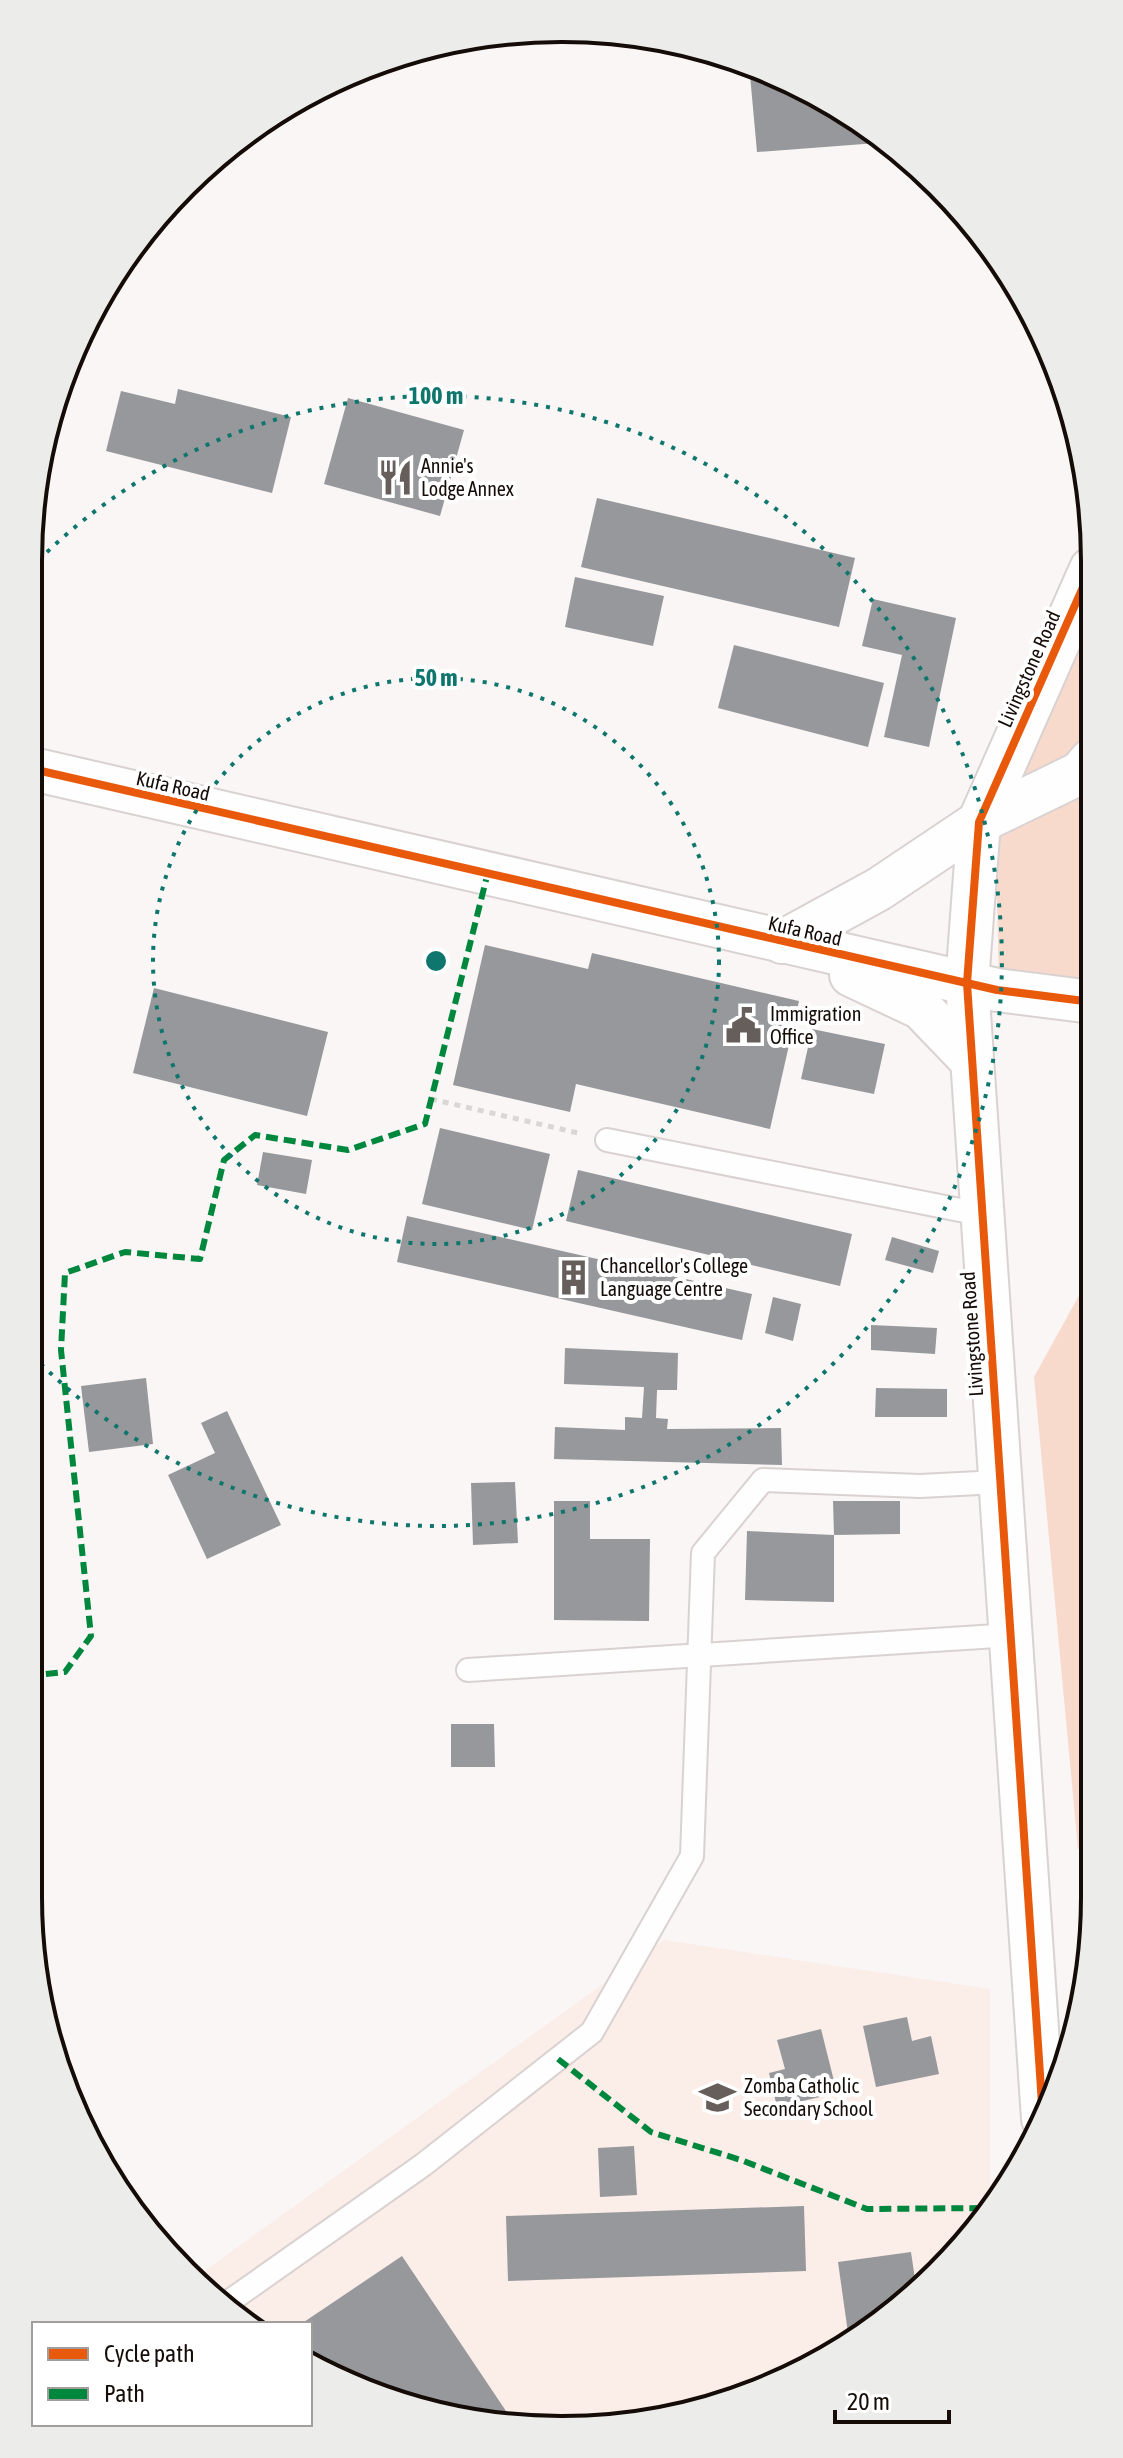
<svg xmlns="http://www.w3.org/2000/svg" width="1123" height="2458" viewBox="0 0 1123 2458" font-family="'Asap Condensed',sans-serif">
  <rect width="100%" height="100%" fill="#f9f6f5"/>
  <polygon fill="#fbede8" points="664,1940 990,1989 990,2205 962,2249 828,2359 665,2420 561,2430 458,2420 310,2364 310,2324 253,2324 196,2277"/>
  <g fill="#f8dacd">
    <polygon points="1091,559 1092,995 999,987 994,757"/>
    <polygon points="1093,1270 1095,1849 1078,1849 1034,1377"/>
  </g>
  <g fill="#97989b">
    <polygon points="774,73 876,132 877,143 757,152 750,75"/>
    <polygon points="178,389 291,417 272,493 106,451 121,391 175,404"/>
    <polygon points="348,398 464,430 440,516 324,484"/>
    <polygon points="597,498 855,558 839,627 581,567"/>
    <polygon points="575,577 664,596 653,646 565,627"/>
    <polygon points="873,599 956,618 929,747 884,737 902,655 862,646"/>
    <polygon points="734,645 884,683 868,747 718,708"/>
    <polygon points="485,945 588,969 592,953 799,1001 770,1129 576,1084 570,1112 453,1085"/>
    <polygon points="154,988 328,1032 307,1116 133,1073"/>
    <polygon points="812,1029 885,1044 874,1094 801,1079"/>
    <polygon points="440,1128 550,1154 532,1230 422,1204"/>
    <polygon points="263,1152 312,1160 306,1194 257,1185"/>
    <polygon points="578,1170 852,1234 840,1286 566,1221"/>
    <polygon points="407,1216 752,1294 742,1340 397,1262"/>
    <polygon points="892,1237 939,1251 933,1273 885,1260"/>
    <polygon points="773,1297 801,1304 793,1341 765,1333"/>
    <polygon points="871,1325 937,1328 935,1354 871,1350"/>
    <polygon points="565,1348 678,1353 677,1390 657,1390 656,1418 668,1419 667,1429 781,1428 782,1465 554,1459 555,1427 625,1430 625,1417 642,1418 644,1387 564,1384"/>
    <polygon points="146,1378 153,1444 89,1452 81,1386"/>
    <polygon points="876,1388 947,1389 947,1417 875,1417"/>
    <polygon points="227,1411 281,1525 207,1559 168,1475 215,1453 201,1423"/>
    <polygon points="515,1482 518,1543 473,1545 471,1483"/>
    <polygon points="554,1501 590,1501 590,1539 650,1539 649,1621 554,1620"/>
    <polygon points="833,1501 900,1501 900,1534 834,1535"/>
    <polygon points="747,1531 834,1535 834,1602 745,1600"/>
    <polygon points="451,1724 494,1724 495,1767 451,1767"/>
    <polygon points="907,2017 912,2041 931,2036 939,2074 876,2087 863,2026"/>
    <polygon points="821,2029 837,2093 777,2107 769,2073 785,2069 777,2040"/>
    <polygon points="634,2146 637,2195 600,2197 598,2148"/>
    <polygon points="804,2206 806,2271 508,2281 506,2216"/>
    <polygon points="911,2252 916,2286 861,2331 848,2333 838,2262"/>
    <polygon points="402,2256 516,2426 458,2420 310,2364 310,2324 301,2324"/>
  </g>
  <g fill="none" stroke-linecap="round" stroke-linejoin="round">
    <defs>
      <g id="service">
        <polyline points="607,1140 980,1214"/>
        <polyline points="468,1670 1012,1635"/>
        <polyline points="227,2303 423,2165 592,2032 692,1856 703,1553 763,1480 920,1486 999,1482"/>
      </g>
      <g id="minor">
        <polyline points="28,768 997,990 1092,1002"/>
        <polyline points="782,942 879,889 979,822 1080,773 1091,760"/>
        <polyline points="851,975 921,1008 970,1059"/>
        <polyline points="1043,2119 967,983 979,822 1091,569"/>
      </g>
    </defs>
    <use href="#service" stroke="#d9d2d0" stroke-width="26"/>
    <use href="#minor" stroke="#d9d2d0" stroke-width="46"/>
    <polyline stroke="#d8d7d6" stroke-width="5" stroke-dasharray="6 6" stroke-linecap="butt" points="431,1099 578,1133"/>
    <use href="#service" stroke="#fefefe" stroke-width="22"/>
    <use href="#minor" stroke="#fefefe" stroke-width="42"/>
    <g stroke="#00873e" stroke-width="6" stroke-dasharray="12 6" stroke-linecap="butt">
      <polyline points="28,1676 65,1672 91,1636 61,1350 65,1273 125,1252 200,1259 224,1160 255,1135 348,1150 425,1124 487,876"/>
      <polyline points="558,2059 651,2132 741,2160 867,2209 987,2208"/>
    </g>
    <defs>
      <g id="cycleway">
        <polyline points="28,768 997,990 1092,1002"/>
        <polyline points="1043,2119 967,983 979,822 1091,569"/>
      </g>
    </defs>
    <use href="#cycleway" stroke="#fff" stroke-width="13"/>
    <use href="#cycleway" stroke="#e8590c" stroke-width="8"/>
  </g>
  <g fill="none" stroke="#0f766e" stroke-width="4" stroke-dasharray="4 8">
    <circle cx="436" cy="961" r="283"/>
    <path d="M30 569A565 565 0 1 1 30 1353"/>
  </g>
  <defs>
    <symbol id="restaurant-bare" viewBox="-9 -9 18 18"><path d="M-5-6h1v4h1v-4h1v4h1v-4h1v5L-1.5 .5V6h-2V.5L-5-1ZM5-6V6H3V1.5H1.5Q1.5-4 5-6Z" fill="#655e5b" stroke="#fff" stroke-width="2.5" paint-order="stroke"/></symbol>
    <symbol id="civic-bare" viewBox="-9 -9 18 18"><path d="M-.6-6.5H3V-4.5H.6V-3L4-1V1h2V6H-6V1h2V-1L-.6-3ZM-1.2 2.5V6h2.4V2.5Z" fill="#655e5b" stroke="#fff" stroke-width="2.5" paint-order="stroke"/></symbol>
    <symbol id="building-bare" viewBox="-9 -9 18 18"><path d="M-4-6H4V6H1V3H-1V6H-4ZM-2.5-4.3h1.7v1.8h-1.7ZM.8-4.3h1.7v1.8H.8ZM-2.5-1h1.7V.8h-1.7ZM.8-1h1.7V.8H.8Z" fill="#655e5b" stroke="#fff" stroke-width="2.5" paint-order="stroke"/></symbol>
    <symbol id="school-bare" viewBox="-9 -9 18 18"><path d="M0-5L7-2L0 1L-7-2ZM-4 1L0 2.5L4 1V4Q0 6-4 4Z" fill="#655e5b" stroke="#fff" stroke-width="2.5" paint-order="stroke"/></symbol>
  </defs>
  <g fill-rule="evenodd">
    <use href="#restaurant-bare" x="370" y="452" width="51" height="51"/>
    <use href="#civic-bare" x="718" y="1000" width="51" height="51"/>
    <use href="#building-bare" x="548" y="1252" width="51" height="51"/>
    <use href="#school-bare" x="692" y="2072" width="51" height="51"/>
  </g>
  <g text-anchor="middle" stroke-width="8" stroke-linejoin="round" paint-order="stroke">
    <g font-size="20" fill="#150c08" stroke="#fff" text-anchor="start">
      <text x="421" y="473">Annie's<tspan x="421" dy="23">Lodge Annex</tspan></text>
      <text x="770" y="1021">Immigration<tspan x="770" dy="23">Office</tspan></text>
      <text x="600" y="1273">Chancellor's College<tspan x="600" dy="23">Language Centre</tspan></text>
      <text x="744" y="2093">Zomba Catholic<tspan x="744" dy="23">Secondary School</tspan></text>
    </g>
    <g font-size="20" fill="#150c08" stroke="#fff">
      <text transform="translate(1029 669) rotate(-66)" y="7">Livingstone Road</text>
      <text transform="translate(173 786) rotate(13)" y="7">Kufa Road</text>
      <text transform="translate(805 931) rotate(13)" y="7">Kufa Road</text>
      <text transform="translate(972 1334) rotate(-94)" y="7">Livingstone Road</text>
    </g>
  </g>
  <path d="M0 0H1123V2458H0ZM561 42H562A519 519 0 0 1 1081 561V1897A519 519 0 0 1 562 2416H561A519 519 0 0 1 42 1897V561A519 519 0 0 1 561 42Z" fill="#ececeb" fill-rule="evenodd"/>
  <path fill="none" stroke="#150c08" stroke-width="4" d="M561 42H562A519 519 0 0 1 1081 561V1897A519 519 0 0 1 562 2416H561A519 519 0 0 1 42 1897V561A519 519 0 0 1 561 42Z"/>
  <circle cx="436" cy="961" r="12" fill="#0f766e" stroke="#fff" stroke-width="4"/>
  <g font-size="24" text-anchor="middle" font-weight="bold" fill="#0f766e" stroke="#fff" stroke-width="8" stroke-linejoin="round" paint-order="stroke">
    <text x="436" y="404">100 m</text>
    <text x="436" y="686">50 m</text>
  </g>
  <rect x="32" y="2322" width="280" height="104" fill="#ffffff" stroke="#a19e9c" stroke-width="2"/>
  <rect x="48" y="2348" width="40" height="12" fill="#e8590c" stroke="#a19e9c" stroke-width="2"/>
  <text x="104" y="2362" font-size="24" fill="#150c08">Cycle path</text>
  <rect x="48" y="2388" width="40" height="12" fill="#00873e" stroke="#a19e9c" stroke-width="2"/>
  <text x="104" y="2402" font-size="24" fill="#150c08">Path</text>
  <path d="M835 2410v12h114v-12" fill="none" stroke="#150c08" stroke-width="4"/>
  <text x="847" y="2410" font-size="24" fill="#150c08" stroke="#ffffff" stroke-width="6" paint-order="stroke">20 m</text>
</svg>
